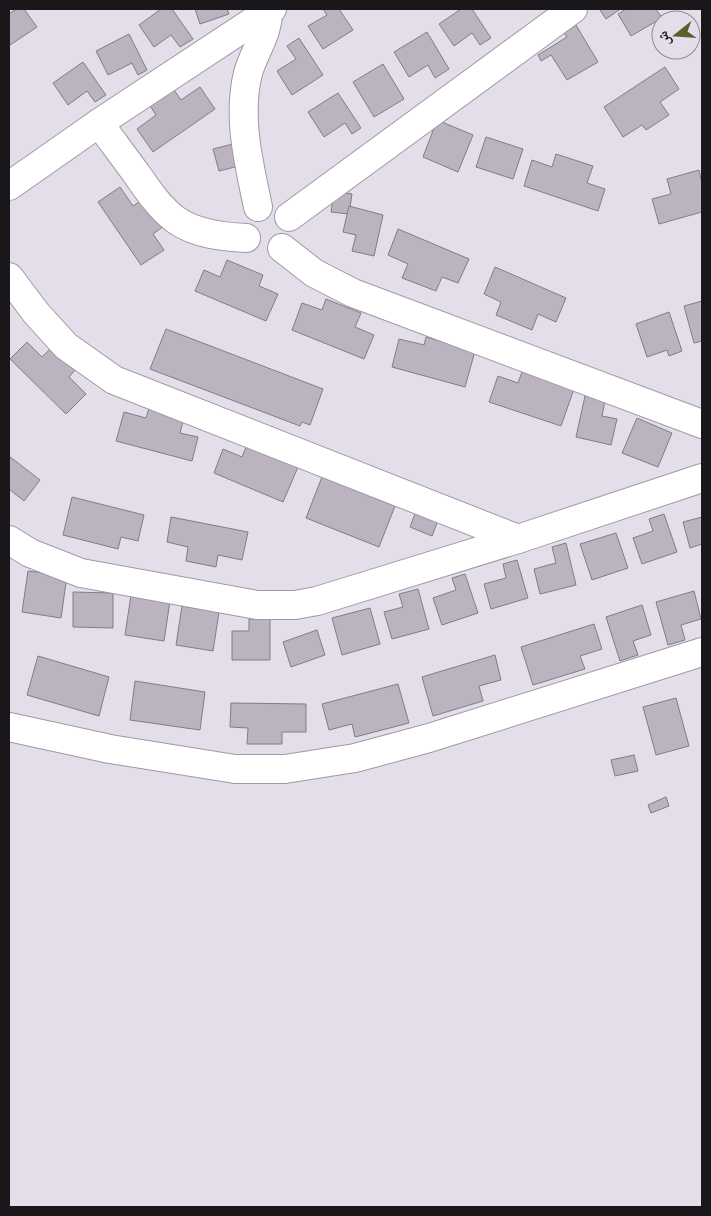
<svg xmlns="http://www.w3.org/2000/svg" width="711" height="1216" viewBox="0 0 711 1216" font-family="Helvetica,'Noto Naskh Arabic',sans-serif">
  <rect width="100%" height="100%" fill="#e4ddea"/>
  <g fill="#bbb4c0" stroke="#827c87">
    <polygon points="16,9 24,9 37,27 10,45 9,43 9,14"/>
    <polygon points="161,9 172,9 193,39 180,47 171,35 154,47 139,25"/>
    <polygon points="195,9 227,9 229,14 200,24"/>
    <polygon points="323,9 339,9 353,30 323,49 308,26 327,15"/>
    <polygon points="461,9 472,9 491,38 480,45 472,33 454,46 439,24"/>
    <polygon points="602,9 618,9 619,10 606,19 600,10"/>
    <polygon points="626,9 656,9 662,18 631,36 618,14"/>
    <polygon points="576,25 598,62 567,80 551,55 541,61 538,55 567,37 564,33"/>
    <polygon points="427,32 449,69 435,78 428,65 409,77 394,52"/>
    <polygon points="129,34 147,70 138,75 132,63 108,75 96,51"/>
    <polygon points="299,38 323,75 292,95 277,71 296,59 287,46"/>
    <polygon points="83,62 106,95 95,102 87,91 68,105 53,83"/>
    <polygon points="383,64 404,99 374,117 353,82"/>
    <polygon points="665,67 679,89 660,102 669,115 646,130 642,125 623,137 604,107"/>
    <polygon points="172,87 181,100 200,87 215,109 153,152 137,129 156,115 149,104"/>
    <polygon points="338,93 361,128 352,134 345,123 324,137 308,112"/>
    <polygon points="437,120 473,135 458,172 423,157"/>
    <polygon points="486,137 523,149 513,179 476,167"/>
    <polygon points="233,144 239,166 219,171 213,149"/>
    <polygon points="556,154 593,166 587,183 605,189 598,211 524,186 532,160 552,167"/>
    <polygon points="699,170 702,183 702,212 659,224 652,199 671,194 667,179"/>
    <polygon points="120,187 133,206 145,198 164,226 153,234 164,250 141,265 98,202"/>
    <polygon points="334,191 352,194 349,214 331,212"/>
    <polygon points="349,206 383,215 374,256 352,251 356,235 343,232"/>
    <polygon points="398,229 469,259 458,283 442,277 436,291 402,278 408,264 388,255"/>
    <polygon points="227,260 263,275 259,286 278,294 266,321 195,291 204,270 220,277"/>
    <polygon points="495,267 566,298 556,322 538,314 532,330 496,315 501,302 484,294"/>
    <polygon points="326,299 361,313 355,327 374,335 364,359 292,330 302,303 322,310"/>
    <polygon points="702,301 702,341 694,343 684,306"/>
    <polygon points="669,312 682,351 669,356 667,350 647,357 636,324"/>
    <polygon points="166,329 323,389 310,425 302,422 300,426 150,369"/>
    <polygon points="426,337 475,351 465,387 392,367 399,339 424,345"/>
    <polygon points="27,342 42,357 54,345 77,368 69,377 86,394 66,414 10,359"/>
    <polygon points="522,372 574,389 561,426 489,402 498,376 518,383"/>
    <polygon points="585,396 605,400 602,416 617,419 611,445 576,437"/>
    <polygon points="149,408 184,417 180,433 198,437 192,461 116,441 124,412 146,418"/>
    <polygon points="637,418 672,433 658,467 622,453"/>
    <polygon points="247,445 298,467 283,502 214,473 223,449 242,457"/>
    <polygon points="9,456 40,480 24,501 9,489"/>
    <polygon points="322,477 395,506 379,547 306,518"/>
    <polygon points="72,497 144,515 138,541 121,537 118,549 63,535"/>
    <polygon points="418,506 440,515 432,536 410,527"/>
    <polygon points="664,514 677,552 642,564 633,538 653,531 649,519"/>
    <polygon points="171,517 248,532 242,560 218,555 216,567 186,561 188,547 167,542"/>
    <polygon points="702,517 702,544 690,548 683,522"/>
    <polygon points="616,533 628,568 592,580 580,544"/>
    <polygon points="566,543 576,585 540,594 534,569 556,563 552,547"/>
    <polygon points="517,560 528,598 491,609 484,584 506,578 503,564"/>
    <polygon points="28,571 67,576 61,618 22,612"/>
    <polygon points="465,574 478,613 442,625 433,598 456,590 452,578"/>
    <polygon points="418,589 429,629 392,639 384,612 403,607 399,594"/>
    <polygon points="694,591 701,619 681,625 685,640 668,645 656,602"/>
    <polygon points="73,592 113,593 113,628 73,627"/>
    <polygon points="131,595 170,601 164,641 125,635"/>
    <polygon points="642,605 651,635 633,641 638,655 620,661 606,617"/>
    <polygon points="182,606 219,612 213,651 176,645"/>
    <polygon points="370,608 380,644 342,655 332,618"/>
    <polygon points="249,619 270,619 270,660 232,660 232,631 249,631"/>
    <polygon points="594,624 602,649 580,656 585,669 533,685 521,647"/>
    <polygon points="317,630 325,655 291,667 283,642"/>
    <polygon points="495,655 501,680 479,686 483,701 433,716 422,677"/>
    <polygon points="38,656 109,677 99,716 27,695"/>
    <polygon points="135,681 205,692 200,730 130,720"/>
    <polygon points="398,684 409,723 355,737 352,724 329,730 322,704"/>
    <polygon points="676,698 689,746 656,755 643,707"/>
    <polygon points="231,703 306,704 306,732 282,732 282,744 247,744 248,728 230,727"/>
    <polygon points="634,755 638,771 615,776 611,760"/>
    <polygon points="666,797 669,806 651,813 648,805"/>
  </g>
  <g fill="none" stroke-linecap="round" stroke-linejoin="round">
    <defs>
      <g id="minor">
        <path d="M99 123C112 141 125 158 138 176 149 192 160 208 176 220 196 234 223 237 246 238"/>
        <polyline points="9,186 99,123 272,9"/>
        <path d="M258 207C249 163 237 118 248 73 254 52 268 34 268 12"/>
        <polyline points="289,217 573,9"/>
        <polyline points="282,248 314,273 353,293 702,424"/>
        <polyline points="9,277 36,313 66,346 114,380 518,539"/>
        <polyline points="9,540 30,553 81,573 257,605 295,605 317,601 518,539 702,478"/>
        <polyline points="9,727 110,749 235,769 285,769 355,758 429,738 702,652"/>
      </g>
    </defs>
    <use href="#minor" stroke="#9f99a4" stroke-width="30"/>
    <use href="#minor" stroke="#fff" stroke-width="28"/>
  </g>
  <rect width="711" height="1216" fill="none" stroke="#19171b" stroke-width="20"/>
  <g transform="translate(676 35) rotate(253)"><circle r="24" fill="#e4ddea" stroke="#938e97"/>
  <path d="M0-4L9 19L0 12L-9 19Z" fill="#5f5d29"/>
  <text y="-8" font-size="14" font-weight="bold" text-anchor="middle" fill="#19171b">ش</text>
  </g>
</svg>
